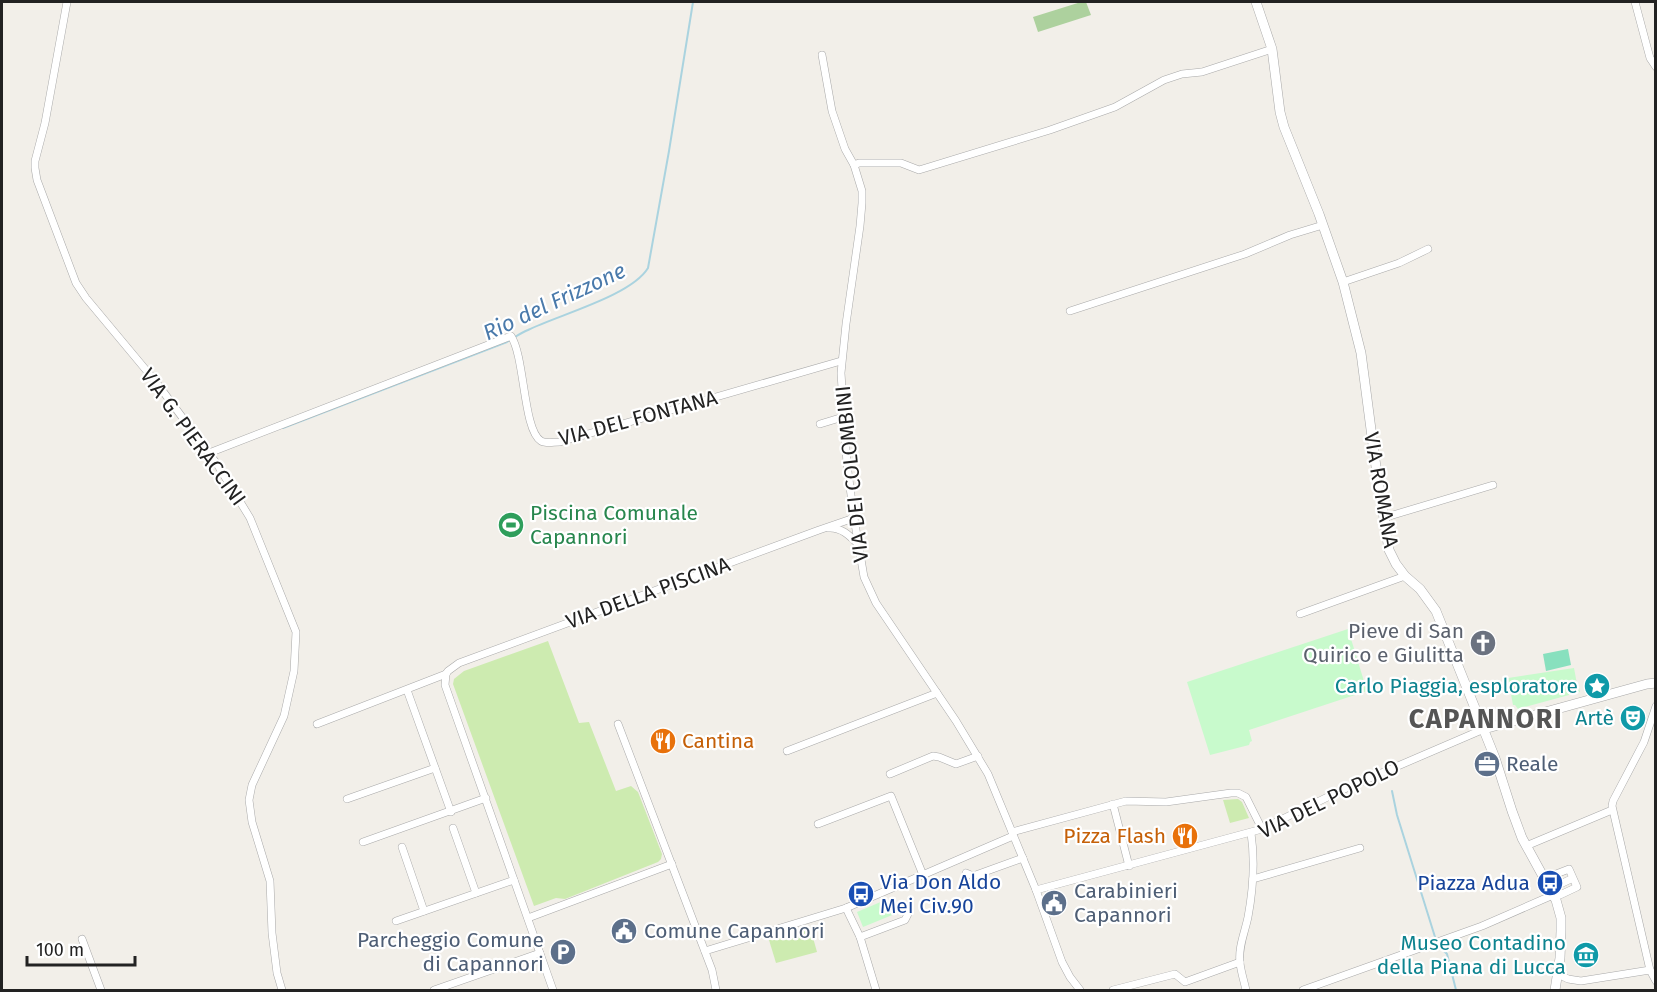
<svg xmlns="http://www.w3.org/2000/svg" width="1657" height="992" viewBox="0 0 1657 992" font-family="'Fira Sans',sans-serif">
  <rect width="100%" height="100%" fill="#f2efe9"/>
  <g fill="#cdebb0">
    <polygon points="548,641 579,723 589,722 616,791 631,786 638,792 662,854 661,859 658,862 565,899 556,898 534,906 453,684 454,679 464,671"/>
    <polygon points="1238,799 1242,802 1249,818 1230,823 1223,800"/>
    <polygon points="810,927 817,952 776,963 769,940"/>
  </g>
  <polygon fill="#add19e" points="1081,2 1086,2 1091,15 1038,32 1033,17"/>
  <g fill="#c8facc">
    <polygon points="1348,629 1367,691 1249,730 1252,741 1250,742 1249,745 1210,755 1187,682"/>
    <polygon points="1574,668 1577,684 1578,684 1580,692 1518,709 1515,705 1513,705 1508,678"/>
    <polygon points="883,901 902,911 863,927 857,912"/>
  </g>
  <polygon fill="#88e0be" points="1568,649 1571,665 1546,671 1543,654"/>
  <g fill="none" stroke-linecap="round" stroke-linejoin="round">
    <g stroke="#aad3df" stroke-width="2">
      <path d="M283 428 507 342C514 338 520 333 528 330 558 315 631 296 648 268L669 151 693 2"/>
      <polyline points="1392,791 1397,815 1435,937"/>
      <polyline points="1440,947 1447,954 1456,990"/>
    </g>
    <defs>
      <g id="minor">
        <polyline points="67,2 45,123 35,161 35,168 37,180 76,283 86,298 156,382 217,464 250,518 296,632 294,671 284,716 252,785 249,800 252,822 270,881 272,933 277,973 282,990"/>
        <polyline points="1635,2 1650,58 1656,67"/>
        <polyline points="822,55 832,111 845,149 854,165 862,191 862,203 860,226 846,324 841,373 847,464 854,518 864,577 876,603 956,721 988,774 1036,890 1062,962 1070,977 1080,990"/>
        <polyline points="854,165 859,163 901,163 919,170 1050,130 1115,107 1164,80 1182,74 1202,72 1272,49"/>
        <polyline points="1343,282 1399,263 1428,249"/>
        <polyline points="1070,311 1245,254 1290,235 1323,225"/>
        <polyline points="820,424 843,417"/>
        <path d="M209 453 511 336C525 357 523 430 541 441 546 444 553 442 560 442L841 361"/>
        <polyline points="1383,518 1493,485"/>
        <path d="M828 528C841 527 849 535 858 544"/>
        <polyline points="1300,614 1405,576"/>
        <polyline points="446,674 445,685 553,990"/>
        <polyline points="407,690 451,812"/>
        <polyline points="317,724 446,674 448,671 459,663 819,530 854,518"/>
        <polyline points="618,724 712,970 716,990"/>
        <polyline points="787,751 937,693"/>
        <polyline points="890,774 933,756 939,757 956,764 978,756"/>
        <polyline points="347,799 435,768"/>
        <polyline points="1113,804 1129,866"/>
        <polyline points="818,824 891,796 923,875"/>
        <polyline points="453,828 476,893"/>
        <polyline points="1012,832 1126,801 1166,802 1231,793 1238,793 1246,797 1262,829"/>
        <polyline points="363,842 486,798"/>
        <polyline points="1526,846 1612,810"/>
        <polyline points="402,847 424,911"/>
        <polygon points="1569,869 1577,887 1560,895 1551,876"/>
        <polyline points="966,873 973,876 1023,858"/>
        <polyline points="1253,879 1360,848"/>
        <polyline points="1552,888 1571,879"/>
        <polyline points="1036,890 1262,829 1342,790 1484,729"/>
        <polyline points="846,908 860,937 876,990"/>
        <polyline points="528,918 672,864"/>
        <polyline points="396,921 514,880"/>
        <polyline points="860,937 905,920 909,912"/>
        <polyline points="82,939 101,990"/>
        <polyline points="705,951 846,908 1013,836"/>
        <polyline points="1650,970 1612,806 1613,801 1644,742 1656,706"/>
        <polyline points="1558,974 1568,979 1581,981 1650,970 1656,981"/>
        <polyline points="434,990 540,953"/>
        <polyline points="1113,990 1175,974 1185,982 1240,962"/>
        <path d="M1246 990C1244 981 1241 972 1240 963 1238 947 1245 932 1248 917 1253 890 1255 860 1251 833"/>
        <polyline points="1303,990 1482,926 1553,895"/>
      </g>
      <g id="tertiary">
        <polyline points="1256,2 1272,49 1280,112 1284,127 1319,214 1343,282 1361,353 1375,460 1389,550 1396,564 1405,576 1420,589 1436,611 1495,758 1512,811 1522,838 1556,900 1561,918 1561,931 1560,958 1555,990"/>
        <polyline points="1484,729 1647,684 1656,683"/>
      </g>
    </defs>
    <use href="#minor" stroke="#a9a9a9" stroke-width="8"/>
    <use href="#tertiary" stroke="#a9a9a9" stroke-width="10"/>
    <use href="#minor" stroke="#fff" stroke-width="7"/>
    <use href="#tertiary" stroke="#fff" stroke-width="9"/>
  </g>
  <defs>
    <symbol id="stadium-disc" viewBox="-11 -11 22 22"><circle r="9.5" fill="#2e9e5b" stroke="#fff"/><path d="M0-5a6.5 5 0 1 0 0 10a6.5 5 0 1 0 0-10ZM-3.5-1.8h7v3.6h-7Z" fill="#fff"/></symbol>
    <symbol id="church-disc" viewBox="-11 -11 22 22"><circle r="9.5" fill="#6b7280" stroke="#fff"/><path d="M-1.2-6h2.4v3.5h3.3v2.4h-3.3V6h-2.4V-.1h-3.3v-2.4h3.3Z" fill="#fff"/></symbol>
    <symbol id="sight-disc" viewBox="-11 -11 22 22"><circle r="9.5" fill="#0f9aa8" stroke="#fff"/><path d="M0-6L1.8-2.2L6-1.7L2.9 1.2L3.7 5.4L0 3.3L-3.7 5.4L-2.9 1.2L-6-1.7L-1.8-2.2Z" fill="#fff"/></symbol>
    <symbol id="theatre-disc" viewBox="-11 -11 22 22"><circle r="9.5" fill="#0f9aa8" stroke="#fff"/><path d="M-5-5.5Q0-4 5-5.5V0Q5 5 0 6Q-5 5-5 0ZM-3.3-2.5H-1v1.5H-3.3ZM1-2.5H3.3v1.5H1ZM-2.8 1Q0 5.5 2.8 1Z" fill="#fff"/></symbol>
    <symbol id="restaurant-disc" viewBox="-11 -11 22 22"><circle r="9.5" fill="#e8710a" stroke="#fff"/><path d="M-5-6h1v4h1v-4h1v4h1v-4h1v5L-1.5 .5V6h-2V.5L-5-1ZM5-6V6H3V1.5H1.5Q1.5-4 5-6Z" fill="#fff"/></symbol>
    <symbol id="office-disc" viewBox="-11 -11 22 22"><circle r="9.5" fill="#5c6f8a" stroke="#fff"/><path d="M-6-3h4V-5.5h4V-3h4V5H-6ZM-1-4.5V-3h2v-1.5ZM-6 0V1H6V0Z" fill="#fff"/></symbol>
    <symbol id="bus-disc" viewBox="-11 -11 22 22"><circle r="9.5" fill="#1a4fb4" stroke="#fff"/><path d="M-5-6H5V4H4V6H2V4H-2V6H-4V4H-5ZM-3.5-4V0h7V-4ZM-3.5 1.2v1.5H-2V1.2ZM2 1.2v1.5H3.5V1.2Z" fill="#fff"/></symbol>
    <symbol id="civic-disc" viewBox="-11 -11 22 22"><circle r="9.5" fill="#5c6f8a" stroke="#fff"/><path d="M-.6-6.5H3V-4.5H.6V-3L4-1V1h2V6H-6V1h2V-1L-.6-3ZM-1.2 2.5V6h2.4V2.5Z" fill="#fff"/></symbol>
    <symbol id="parking-disc" viewBox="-11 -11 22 22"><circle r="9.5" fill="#5c6f8a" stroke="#fff"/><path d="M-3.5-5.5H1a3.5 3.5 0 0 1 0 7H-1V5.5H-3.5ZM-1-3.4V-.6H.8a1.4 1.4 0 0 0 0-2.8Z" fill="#fff"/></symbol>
    <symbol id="museum-disc" viewBox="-11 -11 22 22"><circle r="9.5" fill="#0f9aa8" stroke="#fff"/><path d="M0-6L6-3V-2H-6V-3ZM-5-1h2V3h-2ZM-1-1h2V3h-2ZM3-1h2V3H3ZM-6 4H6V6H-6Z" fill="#fff"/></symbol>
  </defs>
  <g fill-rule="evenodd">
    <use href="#stadium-disc" x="496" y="510" width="30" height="30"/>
    <use href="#church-disc" x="1468" y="628" width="30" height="30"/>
    <use href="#sight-disc" x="1582" y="671" width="30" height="30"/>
    <use href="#theatre-disc" x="1618" y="703" width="30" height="30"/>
    <use href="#restaurant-disc" x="648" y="726" width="30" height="30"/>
    <use href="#office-disc" x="1472" y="749" width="30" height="30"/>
    <use href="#restaurant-disc" x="1170" y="821" width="30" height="30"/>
    <use href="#bus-disc" x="1535" y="868" width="30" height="30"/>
    <use href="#bus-disc" x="846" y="879" width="30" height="30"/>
    <use href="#civic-disc" x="1039" y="888" width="30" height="30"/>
    <use href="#civic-disc" x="609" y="916" width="30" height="30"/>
    <use href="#parking-disc" x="548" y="937" width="30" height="30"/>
    <use href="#museum-disc" x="1571" y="940" width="30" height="30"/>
  </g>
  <g text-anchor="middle" stroke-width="4.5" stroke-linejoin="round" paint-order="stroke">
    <g font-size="21" fill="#222" stroke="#fff">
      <text transform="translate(638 418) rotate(-15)" y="7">VIA DEL FONTANA</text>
      <text transform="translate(193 437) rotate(54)" y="7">VIA G. PIERACCINI</text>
      <text transform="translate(852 474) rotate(-96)" y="7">VIA DEI COLOMBINI</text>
      <text transform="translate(1381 490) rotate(80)" y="7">VIA ROMANA</text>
      <text transform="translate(648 593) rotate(-20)" y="7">VIA DELLA PISCINA</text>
      <text transform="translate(1329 799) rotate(-26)" y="7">VIA DEL POPOLO</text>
    </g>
    <g font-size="21" fill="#27864d" stroke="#fff" text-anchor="start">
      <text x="530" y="520">Piscina Comunale<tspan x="530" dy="24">Capannori</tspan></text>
    </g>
    <g font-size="21" fill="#5b616d" stroke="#fff" text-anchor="end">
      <text x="1464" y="638">Pieve di San<tspan x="1464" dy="24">Quirico e Giulitta</tspan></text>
    </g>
    <g font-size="21" fill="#0d838f" stroke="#fff" text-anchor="end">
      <text x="1578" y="693">Carlo Piaggia, esploratore</text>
      <text x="1614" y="725">Artè</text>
      <text x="1566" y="950">Museo Contadino<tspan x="1566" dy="24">della Piana di Lucca</tspan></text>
    </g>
    <g font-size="21" fill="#c56008" stroke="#fff" text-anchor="start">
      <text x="682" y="748">Cantina</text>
      <text x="1166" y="843" text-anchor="end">Pizza Flash</text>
    </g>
    <g font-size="21" fill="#4e5e75" stroke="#fff" text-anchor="start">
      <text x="1506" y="771">Reale</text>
      <text x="1074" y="898">Carabinieri<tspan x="1074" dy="24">Capannori</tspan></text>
      <text x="644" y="938">Comune Capannori</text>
      <text x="544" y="947" text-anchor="end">Parcheggio Comune<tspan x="544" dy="24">di Capannori</tspan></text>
    </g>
    <g font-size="21" fill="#164399" stroke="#fff" text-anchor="start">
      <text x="880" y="889">Via Don Aldo<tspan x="880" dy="24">Mei Civ.90</tspan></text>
      <text x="1530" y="890" text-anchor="end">Piazza Adua</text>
    </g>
    <g font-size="22" font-style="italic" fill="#4a7aab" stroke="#fff">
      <text transform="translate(554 301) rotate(-25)" y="8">Rio del Frizzone</text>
    </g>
    <g font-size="27" font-weight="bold" letter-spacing="1.5" fill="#555" stroke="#fff">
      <text x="1486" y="728">CAPANNORI</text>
    </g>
  </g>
  <rect width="1657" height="992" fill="none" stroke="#222222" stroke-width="6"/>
  <path d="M27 956v9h108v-9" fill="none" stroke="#222222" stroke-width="3"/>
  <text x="36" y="956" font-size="18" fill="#222222" stroke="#ffffff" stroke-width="4.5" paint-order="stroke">100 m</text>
</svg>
